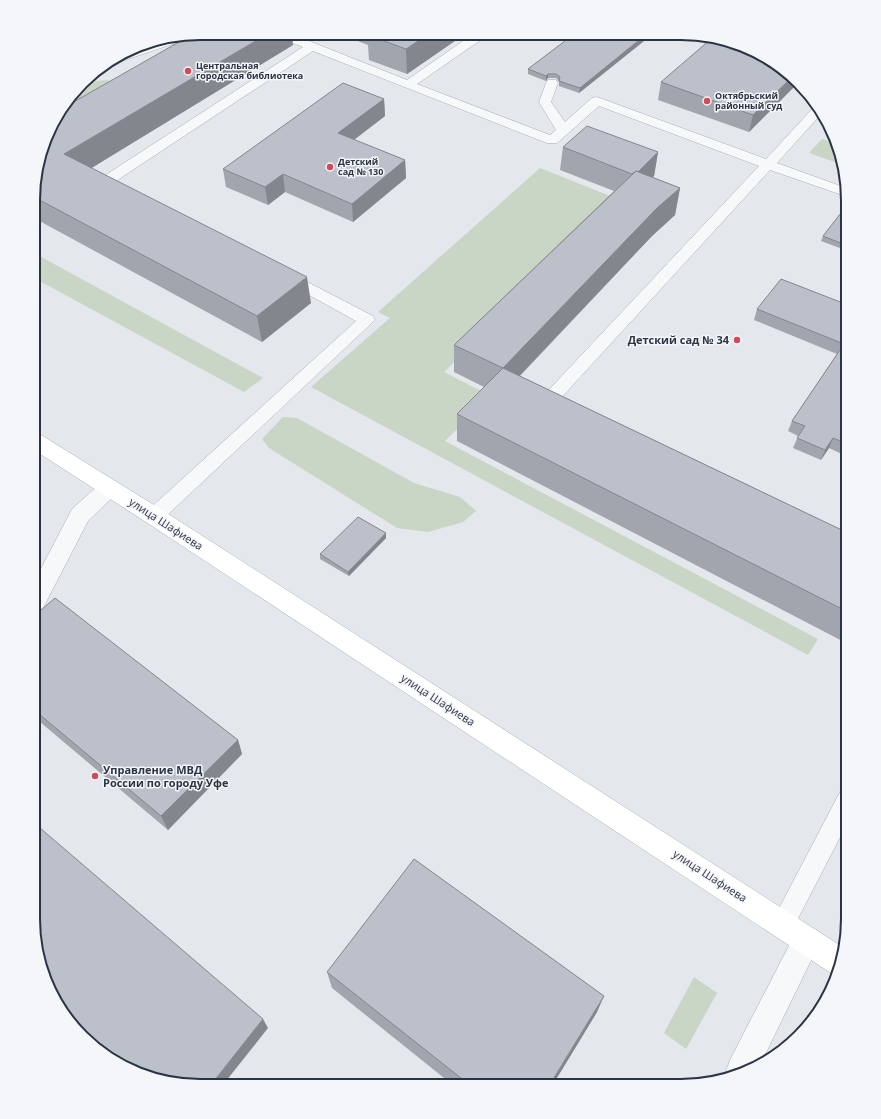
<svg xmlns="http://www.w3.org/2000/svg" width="881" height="1119" viewBox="0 0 881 1119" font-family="'Open Sans',sans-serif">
  <rect width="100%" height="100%" fill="#e4e7ec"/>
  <g fill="#c9d6c5">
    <polygon points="107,80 119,85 55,117 80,87 97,81"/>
    <polygon points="822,139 837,144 842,157 843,165 809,153"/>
    <polygon points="540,168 620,200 444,372 491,396 445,441 818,639 808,655 311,387 390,318 378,312"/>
    <polygon points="34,253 263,378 244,392 34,278"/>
    <polygon points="283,417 297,418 414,483 460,497 476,511 463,522 428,532 397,528 269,448 262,439"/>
    <polygon points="694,977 717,993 686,1049 664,1033"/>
  </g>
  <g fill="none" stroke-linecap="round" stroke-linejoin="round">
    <defs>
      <g id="lane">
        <path d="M272 33H289L407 80 473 34H487L485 37 417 84 550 135 556 130 539 102 546 83 548 80H556L558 83 551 102 565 122 592 98 597 97 766 159 815 106 822 113 777 163 846 188 848 197 770 170 560 399 568 403 570 407 568 411 562 413 543 404 541 400 543 396 759 166 599 106 557 143H547L313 51 116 181 129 188 131 191 129 194C120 196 104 189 99 181L101 178 303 47 274 36Z"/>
        <path d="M189 35 188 39 122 61H114C141 45 158 40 189 35Z"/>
        <polygon points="287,272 292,274 373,316 375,320 161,521 154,523 147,521 145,516 147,511 356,321 282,280 279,277 282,274"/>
        <polygon points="848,789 848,822 791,932 783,936 775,932 771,924 775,916 840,792"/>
      </g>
      <g id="street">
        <polygon points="109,480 116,482 119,488 116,494 88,521 42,610 34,612 34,582 72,509 102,482"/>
        <polygon points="807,926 817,930 821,940 760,1065 728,1075 726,1071 730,1060 797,930"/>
      </g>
      <polygon id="secondary" points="34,433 41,435 162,510 844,948 838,976 831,973 146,522 34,450"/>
    </defs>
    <use href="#lane" stroke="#a9aeb7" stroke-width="1"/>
    <use href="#street" stroke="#a9aeb7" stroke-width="1"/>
    <use href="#secondary" stroke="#a9aeb7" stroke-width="1"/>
    <use href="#lane" fill="#f7f8fa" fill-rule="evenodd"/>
    <use href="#street" fill="#f7f8fa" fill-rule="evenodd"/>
    <use href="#secondary" fill="#fff" fill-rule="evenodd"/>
  </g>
  <g fill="#a1a5ae">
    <polygon points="294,33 313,33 305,38"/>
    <polygon points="337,33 465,34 407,74 369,60 368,45"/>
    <polygon points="690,34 703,34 710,37 706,40"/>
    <polygon points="644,41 579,93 559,86 559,82 556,78 548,78 546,81 528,74 528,69"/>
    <polygon points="293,45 91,168 311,303 262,342 34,218 34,178"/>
    <polygon points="774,61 796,85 749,132 658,100 661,82"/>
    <polygon points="384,99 385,116 354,140 405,160 406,178 353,222 285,192 268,205 226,187 223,169"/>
    <polygon points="563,147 658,152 654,176 652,177 680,188 675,215 652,236 520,376 848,533 848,644 457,441 457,414 484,387 454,372 454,345 614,191 560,170"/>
    <polygon points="848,204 848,251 821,241 823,236"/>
    <polygon points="848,305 848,452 846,456 829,448 821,460 793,448 798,436 788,431 792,421 837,354 754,320 757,309"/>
    <polygon points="386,538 349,576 320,559 320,554"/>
    <polygon points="34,616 238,740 242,754 168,830 33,716"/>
    <polygon points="327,972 597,1012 552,1086 454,1086 332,988"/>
  </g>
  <g fill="#83868d">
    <polygon points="269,33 292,33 293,45 72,180 64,154"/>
    <polygon points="305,33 313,33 305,38"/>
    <polygon points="429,34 465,34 407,74 406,49"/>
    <polygon points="644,36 644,41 579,93 580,88"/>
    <polygon points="707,36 710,37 706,40"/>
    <polygon points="548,74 548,78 546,81 546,76"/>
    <polygon points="790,79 796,85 749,132 753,115"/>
    <polygon points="384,99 385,116 339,151 338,133"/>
    <polygon points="658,152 654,176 631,198 635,175"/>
    <polygon points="405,160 406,178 353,222 352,204"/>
    <polygon points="283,174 285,192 268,205 265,187"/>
    <polygon points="680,188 675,215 652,236 501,395 503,368 657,208"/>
    <polygon points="307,277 311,303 262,342 257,316"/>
    <polygon points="833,438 829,448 821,460 825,450"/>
    <polygon points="386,533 386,538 349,576 348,572"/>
    <polygon points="238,740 242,754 168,830 161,816"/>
    <polygon points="604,996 597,1012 552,1086 549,1086"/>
    <polygon points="263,1019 268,1028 222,1086 210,1086"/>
  </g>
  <g fill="#bbc0ca" stroke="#83868d">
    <polygon points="200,33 269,33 64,154 307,277 257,316 34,197 34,178 55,117 63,108 193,34"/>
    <polygon points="370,33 429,34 406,49 368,35"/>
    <polygon points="574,34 640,34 644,36 580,88 559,81 560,77 556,74 548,74 546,76 528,69"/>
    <polygon points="712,38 774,61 790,79 753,115 661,82"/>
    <polygon points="343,83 384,99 338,133 405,160 352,204 283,174 265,187 223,169"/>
    <polygon points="587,126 658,152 638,172 636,171 632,174 563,147"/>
    <polygon points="636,171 680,188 657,208 503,368 454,345"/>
    <polygon points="848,204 848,246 823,236"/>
    <polygon points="781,279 848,305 848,444 833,438 825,450 797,438 805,426 792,421 844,344 757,309"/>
    <polygon points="503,368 848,533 848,612 457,414"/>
    <polygon points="358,517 386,533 348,572 320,554"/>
    <polygon points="55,598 238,740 161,816 33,709 34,616"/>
    <polygon points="33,822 263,1019 210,1086 189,1086 146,1077 108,1058 55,1002 39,962 33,919"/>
    <polygon points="414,859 604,996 549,1086 471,1086 327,972"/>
  </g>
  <g fill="#d1495b" stroke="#f4f6f9" stroke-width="1.5">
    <circle cx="188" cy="71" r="4"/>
    <circle cx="707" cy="101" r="4"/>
    <circle cx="330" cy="167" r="4"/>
    <circle cx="737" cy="340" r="4"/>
    <circle cx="95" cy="776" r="4"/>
  </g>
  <g text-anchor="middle" stroke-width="3" stroke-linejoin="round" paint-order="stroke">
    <g font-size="9" font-weight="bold" fill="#2b3445" stroke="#f4f6f9" text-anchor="start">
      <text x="196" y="69">Центральная<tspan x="196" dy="10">городская библиотека</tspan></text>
      <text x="715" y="99">Октябрьский<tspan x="715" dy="10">районный суд</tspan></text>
      <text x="338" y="165">Детский<tspan x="338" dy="10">сад № 130</tspan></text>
    </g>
    <g font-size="11" font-weight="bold" fill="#2b3445" stroke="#f4f6f9" text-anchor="end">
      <text x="729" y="344">Детский сад № 34</text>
      <text x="103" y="774" text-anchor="start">Управление МВД<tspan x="103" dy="13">России по городу Уфе</tspan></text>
    </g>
    <g font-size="11" fill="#2b3445" stroke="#f4f6f9">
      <text transform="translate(166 524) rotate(33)" y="4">улица Шафиева</text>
      <text transform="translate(438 700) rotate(33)" y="4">улица Шафиева</text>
      <text transform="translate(710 876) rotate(33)" y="4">улица Шафиева</text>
    </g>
  </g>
  <path d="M0 0H881V1119H0ZM200 40H681A160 160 0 0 1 841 200V919A160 160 0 0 1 681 1079H200A160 160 0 0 1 40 919V200A160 160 0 0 1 200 40Z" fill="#f4f6f9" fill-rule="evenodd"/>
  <path fill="none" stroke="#2b3445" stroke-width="2" d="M200 40H681A160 160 0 0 1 841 200V919A160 160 0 0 1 681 1079H200A160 160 0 0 1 40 919V200A160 160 0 0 1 200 40Z"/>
</svg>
